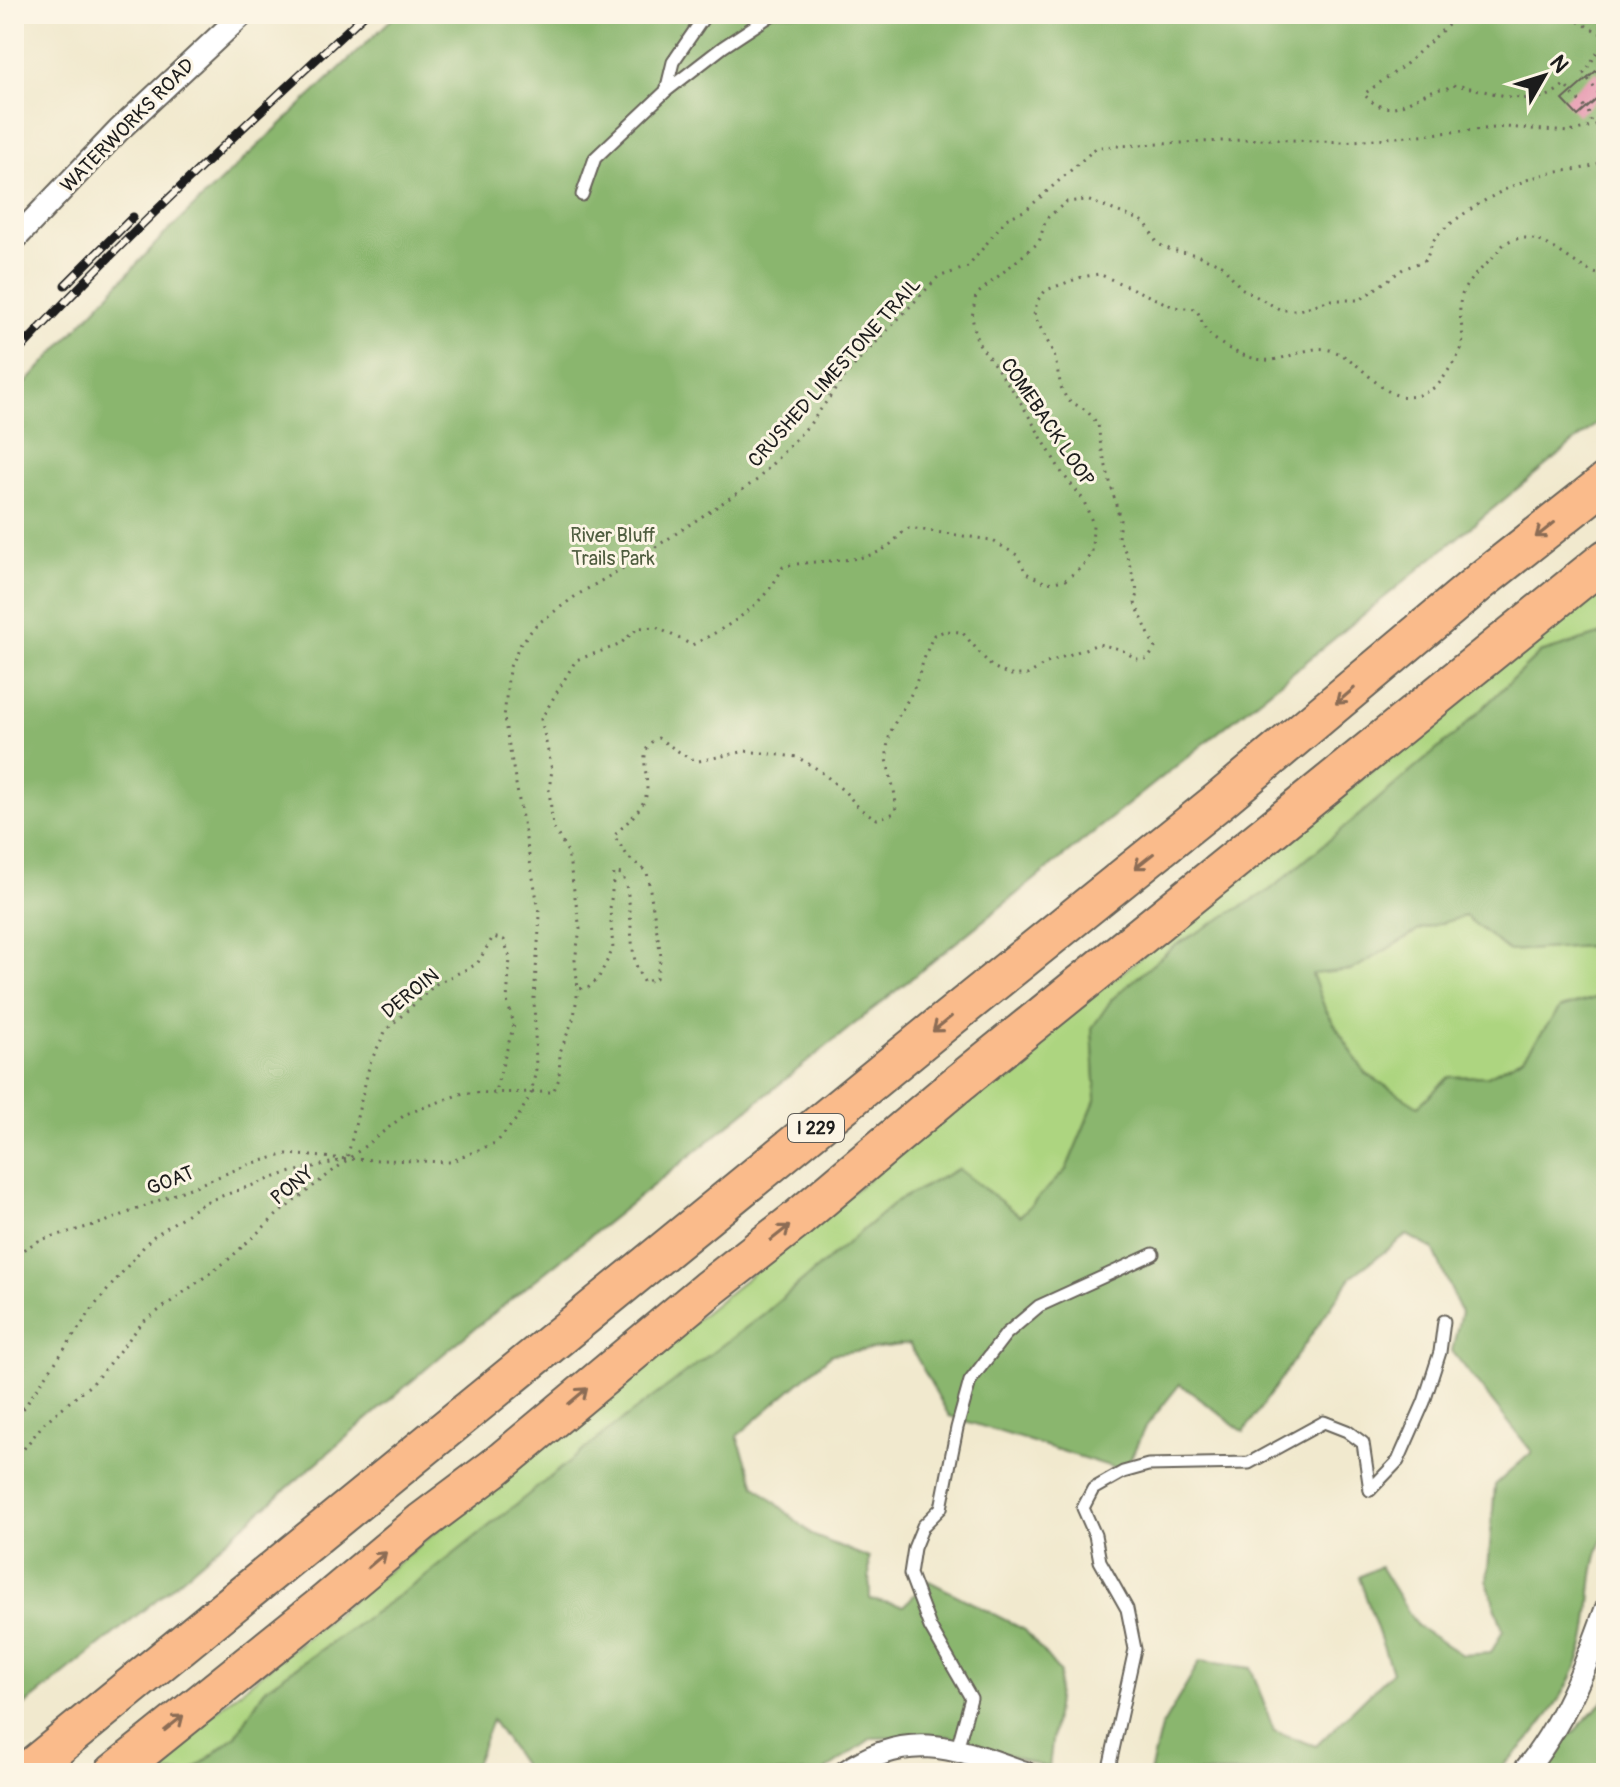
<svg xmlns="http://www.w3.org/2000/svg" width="1620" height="1787" viewBox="0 0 1620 1787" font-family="Pangolin,sans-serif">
  <rect width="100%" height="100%" fill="#fcf5e5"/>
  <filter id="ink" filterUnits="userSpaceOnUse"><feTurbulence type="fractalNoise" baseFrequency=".0125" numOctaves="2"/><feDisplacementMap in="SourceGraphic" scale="16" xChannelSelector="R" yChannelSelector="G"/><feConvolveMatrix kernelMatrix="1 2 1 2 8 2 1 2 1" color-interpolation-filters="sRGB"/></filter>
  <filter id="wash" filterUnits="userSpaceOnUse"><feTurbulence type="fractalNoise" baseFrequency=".006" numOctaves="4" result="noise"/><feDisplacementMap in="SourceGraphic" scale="32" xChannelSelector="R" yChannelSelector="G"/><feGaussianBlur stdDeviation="1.8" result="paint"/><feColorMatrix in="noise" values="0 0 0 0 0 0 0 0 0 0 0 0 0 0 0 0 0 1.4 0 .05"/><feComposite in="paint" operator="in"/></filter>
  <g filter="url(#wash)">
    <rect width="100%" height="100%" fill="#f1e9ce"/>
    <g fill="#add580" stroke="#64784e" stroke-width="2">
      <polygon points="1606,582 1606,633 1540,653 1458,732 1270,890 1174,946 1092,1028 1096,1098 1066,1170 1020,1216 958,1169 897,1201 765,1313 425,1577 265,1689 236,1736 190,1773 140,1773 1114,979"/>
      <polygon points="1465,916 1509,951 1589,946 1606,984 1606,995 1560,1008 1525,1057 1488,1076 1449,1077 1418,1107 1365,1073 1325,1009 1312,973 1352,970 1421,929"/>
    </g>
    <g fill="#8ab66e" stroke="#536945" stroke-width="2">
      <polygon points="397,14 1606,14 1606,416 1302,665 448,1350 166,1592 14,1714 14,396 162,237"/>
      <path d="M1606 633V984L1589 946 1509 951 1465 916 1421 929 1352 970 1312 974 1325 1009 1365 1073 1418 1106 1449 1077 1488 1076 1524 1057 1560 1008 1606 995V1532C1588 1566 1593 1604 1585 1641 1573 1691 1533 1741 1494 1773H1150L1161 1728 1200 1661 1251 1668 1274 1731 1316 1746 1392 1672 1359 1577 1380 1566 1417 1626 1462 1655 1491 1653 1503 1630 1487 1582 1495 1485 1532 1452 1452 1351 1461 1312 1433 1249 1407 1235 1352 1276 1244 1432 1180 1384 1144 1429 1125 1471 949 1416 909 1344 832 1354 737 1436 755 1485 814 1536 869 1558 870 1599 903 1606 929 1581 1025 1630 1060 1673 1049 1768 947 1736 872 1738 822 1773H528L492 1720 476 1762 463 1773H190L236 1736 265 1689 425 1577 613 1427 765 1313 897 1201 958 1169 1020 1216 1066 1170 1096 1098 1092 1028 1112 999 1174 946 1270 890 1458 732 1540 653Z"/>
      <polygon points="1606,1699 1606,1773 1538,1773 1538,1768"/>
      <polygon points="906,1764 970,1767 987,1773 875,1773"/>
    </g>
    <g id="blocks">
      <polygon fill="#e696af" points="1596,71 1606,83 1606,91 1578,116 1563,100"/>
    </g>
  </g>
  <g filter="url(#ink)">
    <use href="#blocks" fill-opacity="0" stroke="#67645a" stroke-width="2"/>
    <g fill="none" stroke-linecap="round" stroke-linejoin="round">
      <defs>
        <g id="service">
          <polyline points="666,91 723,47 773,14"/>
          <polyline points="582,195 595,158 666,91 673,62 706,14"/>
          <polyline points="1370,1490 1398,1461 1424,1402 1440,1352 1444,1321"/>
          <polyline points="957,1749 971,1698 930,1627 910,1574 914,1548 923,1526 941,1508 957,1428 970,1381 1006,1334 1039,1306 1153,1254"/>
          <polyline points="1108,1773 1135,1649 1127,1609 1100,1561 1095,1535 1083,1508 1093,1489 1123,1472 1148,1465 1249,1463 1324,1422 1347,1431 1363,1443 1370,1490"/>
        </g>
        <g id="minor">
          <polyline points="14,240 119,130 243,14"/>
          <path d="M844 1773C909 1727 958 1749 1025 1773"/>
          <path d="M1523 1773C1562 1727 1586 1666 1606 1610"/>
        </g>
        <g id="motorway">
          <polyline points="25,1773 942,1024 1220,800 1482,580 1606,482"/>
          <polyline points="114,1773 323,1605 422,1522 494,1468 707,1290 794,1222 954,1087 1606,559"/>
        </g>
      </defs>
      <use href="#service" stroke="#67645a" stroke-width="15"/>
      <use href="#minor" stroke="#67645a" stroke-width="26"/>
      <use href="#motorway" stroke="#67645a" stroke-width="42"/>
      <g stroke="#67645a" stroke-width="3" stroke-dasharray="2 6" stroke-linecap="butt">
        <path d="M1460 14 1405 65 1364 94C1392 128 1418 87 1446 89L1451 85C1480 87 1519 105 1547 96 1553 94 1559 89 1564 85L1588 111 1593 126"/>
        <polyline points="1564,14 1600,33 1605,41 1584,73 1606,105"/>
        <polyline points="1599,14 1606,23"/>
        <path d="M1606 160C1587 172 1560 169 1539 176 1509 184 1456 215 1436 237 1431 243 1429 253 1426 260L1403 269 1360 300H1330L1299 310H1281L1241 288 1222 265 1197 255 1171 250 1158 244 1145 222 1087 200 1066 202 1046 219 1039 242 976 295 972 317 977 341 1017 396 1062 473 1083 499 1093 524 1092 552 1082 567 1065 580 1046 583 1026 573 1017 555 991 540 909 528C899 534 894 543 884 549 858 565 814 558 783 567 764 606 730 626 692 645L656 627 638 628 619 645 576 660 541 719 552 770 549 789 553 827 568 852 580 929 575 960 578 989 588 988 598 979 613 949 610 909 614 873 622 874C637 909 624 950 644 983L656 978 661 956 647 872 629 858 614 836C624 825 642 810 646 796 651 777 634 749 658 738L687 757 699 761 746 751 797 757 819 770 845 792 860 809 877 819 895 813C899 793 886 773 887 751 888 726 904 710 914 688 921 671 925 652 934 635L945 631 962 632 991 666 1009 675H1027L1047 663 1098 644 1120 649 1137 659H1148L1155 648 1135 603 1138 594 1126 553 1118 538 1120 520 1101 447 1098 424 1086 410 1067 400 1061 387 1054 354 1034 315 1037 301 1046 290 1082 277 1099 274 1174 307 1196 309C1200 315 1202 324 1206 330 1218 346 1246 359 1265 360 1272 361 1282 358 1289 356 1300 353 1313 347 1325 349 1369 356 1384 421 1435 387 1442 382 1445 375 1450 368 1454 362 1460 354 1462 347 1465 331 1457 314 1461 298 1465 282 1479 271 1491 260 1496 255 1500 246 1507 242 1544 224 1573 272 1606 276"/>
        <polyline points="14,1262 21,1251 40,1240 105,1222 250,1164 287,1154 347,1159 370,1063 386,1030 436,984 477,964 493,937 504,940 510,958 507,1001 514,1024 494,1095"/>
        <polyline points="14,1422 95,1305 151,1238 205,1202 284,1174 347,1159 450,1162 497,1142 518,1117 531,1094 536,1069 534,997 540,916 504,718 509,669 519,646 536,625 577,595 630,564 757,480 810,424 848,372 938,277 968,267 1006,219 1026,210 1097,147 1265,139 1343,142 1506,127 1570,132 1606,122"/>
        <polyline points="14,1461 45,1422 94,1382 143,1322 228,1260 279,1213 406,1114 463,1093 553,1092 559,1079 560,1052 574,1017 578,989"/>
      </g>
      <use href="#service" stroke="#fff" stroke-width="11"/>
      <use href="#minor" stroke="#fff" stroke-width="22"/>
      <use href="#motorway" stroke="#fabb8b" stroke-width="38"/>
      <defs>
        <g id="rail">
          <polyline points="65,285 133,217"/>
          <path d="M14 356C125 236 245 125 365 14"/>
        </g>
      </defs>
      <use href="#rail" stroke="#1c1c1c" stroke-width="9"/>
      <use href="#rail" stroke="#fcf5e5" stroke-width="6" stroke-dasharray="18" stroke-linecap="butt"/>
    </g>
    <defs><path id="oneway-shaft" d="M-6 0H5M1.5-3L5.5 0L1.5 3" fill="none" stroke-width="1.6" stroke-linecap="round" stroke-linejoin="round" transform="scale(2)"/></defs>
    <g stroke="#8b6c54">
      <use href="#oneway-shaft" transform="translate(1545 530) rotate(142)"/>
      <use href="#oneway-shaft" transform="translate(1345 696) rotate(140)"/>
      <use href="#oneway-shaft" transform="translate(1144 861) rotate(142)"/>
      <use href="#oneway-shaft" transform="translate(942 1024) rotate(141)"/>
      <use href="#oneway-shaft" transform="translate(780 1233) rotate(-38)"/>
      <use href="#oneway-shaft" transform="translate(578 1396) rotate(-40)"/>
      <use href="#oneway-shaft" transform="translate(377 1560) rotate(-40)"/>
      <use href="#oneway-shaft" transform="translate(174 1723) rotate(-39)"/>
    </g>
  </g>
  <g text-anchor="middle" stroke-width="6" stroke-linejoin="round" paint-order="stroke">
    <rect fill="#fcf5e5" stroke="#5f5d58" stroke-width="2" x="788" y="1114" width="56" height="28" rx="6"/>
    <g font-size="18" font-weight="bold" fill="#1c1c1c">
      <text x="816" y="1134">I 229</text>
    </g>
    <g font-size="20" fill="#1c1c1c" stroke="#fcf5e5">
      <text transform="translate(127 125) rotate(-45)" y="7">WATERWORKS ROAD</text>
      <text transform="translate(834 372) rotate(-48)" y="7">CRUSHED LIMESTONE TRAIL</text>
      <text transform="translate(1048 422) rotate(56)" y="7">COMEBACK LOOP</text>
      <text transform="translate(410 993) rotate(-39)" y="7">DEROIN</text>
      <text transform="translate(170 1180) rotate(-21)" y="7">GOAT</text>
      <text transform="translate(292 1185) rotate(-39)" y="7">PONY</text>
    </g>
    <g font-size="20" fill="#4f5d3f" stroke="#fcf5e5">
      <text x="613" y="542">River Bluff<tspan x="613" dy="23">Trails Park</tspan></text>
    </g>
  </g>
  <rect width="1620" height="1787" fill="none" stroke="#fcf5e5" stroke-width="48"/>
  <g transform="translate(1544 76) rotate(51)" stroke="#fcf5e5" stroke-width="6" paint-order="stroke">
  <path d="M0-6L14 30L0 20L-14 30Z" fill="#1c1c1c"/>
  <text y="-12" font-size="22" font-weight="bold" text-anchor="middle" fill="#1c1c1c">N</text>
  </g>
</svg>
